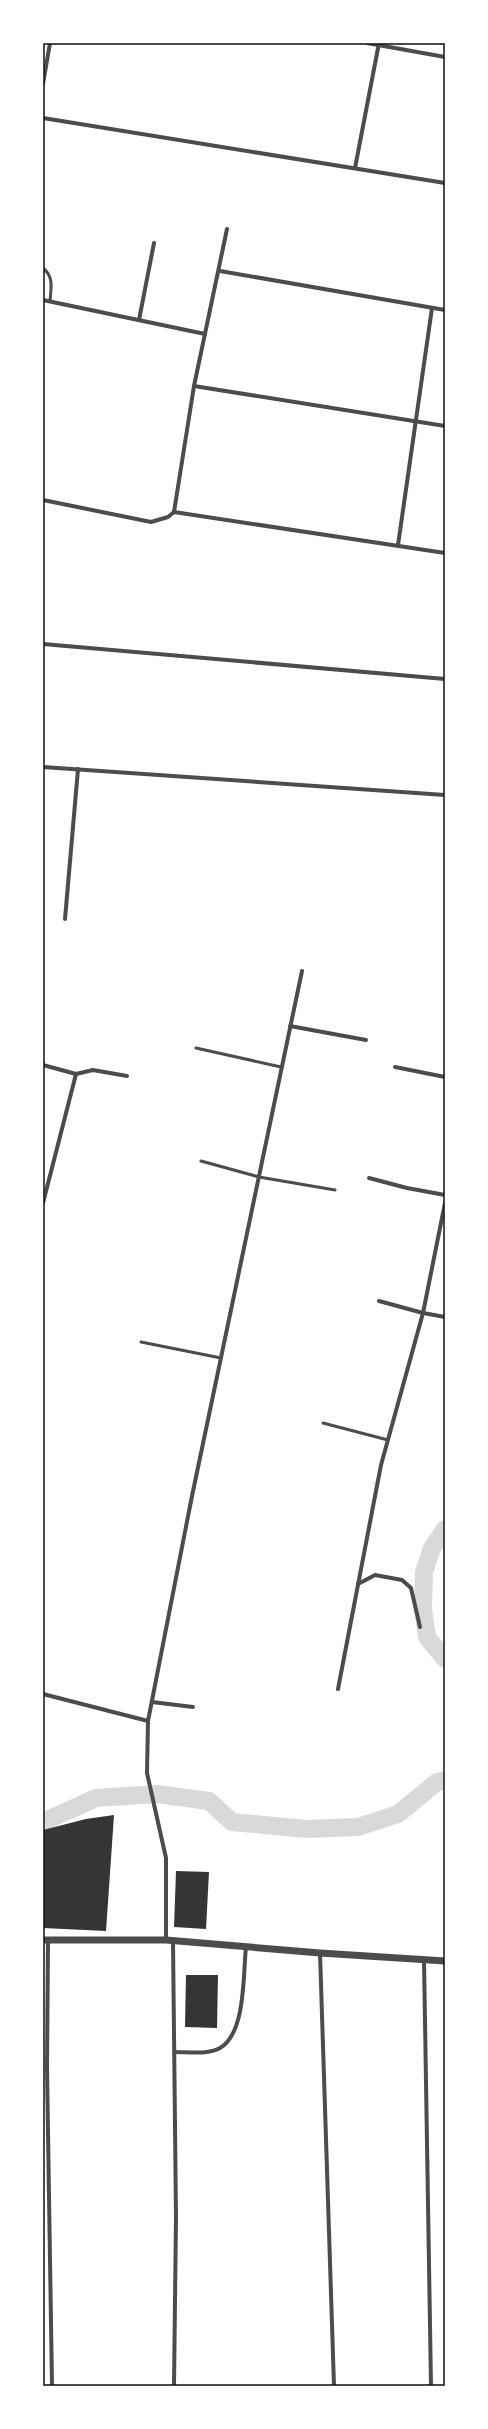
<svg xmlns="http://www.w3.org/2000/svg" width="488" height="2429" viewBox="0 0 488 2429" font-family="Inter,sans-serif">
  <rect width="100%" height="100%" fill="#fff"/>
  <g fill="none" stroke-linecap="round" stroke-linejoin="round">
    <g stroke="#d9d9d9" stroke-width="18">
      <polyline points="445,1529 432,1548 424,1572 423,1609 427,1637 445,1659"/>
      <polyline points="43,1822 96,1798 157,1794 209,1801 232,1822 306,1829 358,1827 398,1814 437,1782 445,1780"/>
    </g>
  </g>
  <g fill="#353535">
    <polygon points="114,1815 106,1931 43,1928 43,1830 86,1819"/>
    <polygon points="176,1871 209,1872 206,1929 174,1927"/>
    <polygon points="186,1975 218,1975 217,2028 185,2027"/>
  </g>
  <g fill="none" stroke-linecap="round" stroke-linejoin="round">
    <g stroke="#4c4c4c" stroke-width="3">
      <path d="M43 268C54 277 51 288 50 301"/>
      <polyline points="196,1048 281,1067"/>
      <polyline points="201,1161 259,1177 335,1190"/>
      <polyline points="141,1342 221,1358"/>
      <polyline points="323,1423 388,1440"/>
    </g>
    <g stroke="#4c4c4c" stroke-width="4">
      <polyline points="367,43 445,57"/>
      <polyline points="43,84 50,43"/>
      <polyline points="43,118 445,183"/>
      <polyline points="355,168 379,43"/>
      <polyline points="220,271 445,310"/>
      <polyline points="43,300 205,334"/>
      <polyline points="139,320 154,243"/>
      <polyline points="194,386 445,426"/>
      <polyline points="43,500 151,522 168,517 174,512 445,553"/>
      <polyline points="174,512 194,386 227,229"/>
      <polyline points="398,545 432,308"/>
      <polyline points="43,644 445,679"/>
      <polyline points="43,767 445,795"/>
      <polyline points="65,919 78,769"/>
      <polyline points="290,1026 366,1040"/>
      <polyline points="43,1065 76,1074 93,1070 127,1076"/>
      <polyline points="395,1067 445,1077"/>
      <polyline points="369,1178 407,1188 445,1195"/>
      <polyline points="43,1203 76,1074"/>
      <polyline points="445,1203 423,1313 445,1317"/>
      <polyline points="358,1584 375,1575 402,1580 411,1588 420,1627"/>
      <polyline points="338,1689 381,1465 423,1313 379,1301"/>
      <polyline points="43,1694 148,1721"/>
      <polyline points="152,1702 193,1707"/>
      <polyline points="48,1940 47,2068 52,2386"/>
      <polyline points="166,1940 166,1858 147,1773 148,1721 192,1496 302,971"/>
      <polyline points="173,1941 176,2217 174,2386"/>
      <polyline points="320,1953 334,2386"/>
      <polyline points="424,1960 431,2386"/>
      <path d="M175 2052C188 2052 208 2055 220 2048 246 2033 243 1974 246 1947"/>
    </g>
    <polyline stroke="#4c4c4c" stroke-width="7" points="43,1940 166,1940 320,1953 445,1961"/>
  </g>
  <rect width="488" height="2429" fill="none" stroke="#ffffff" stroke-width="88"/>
  <rect x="44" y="44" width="400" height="2341" fill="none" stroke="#111" stroke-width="1.5"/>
</svg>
